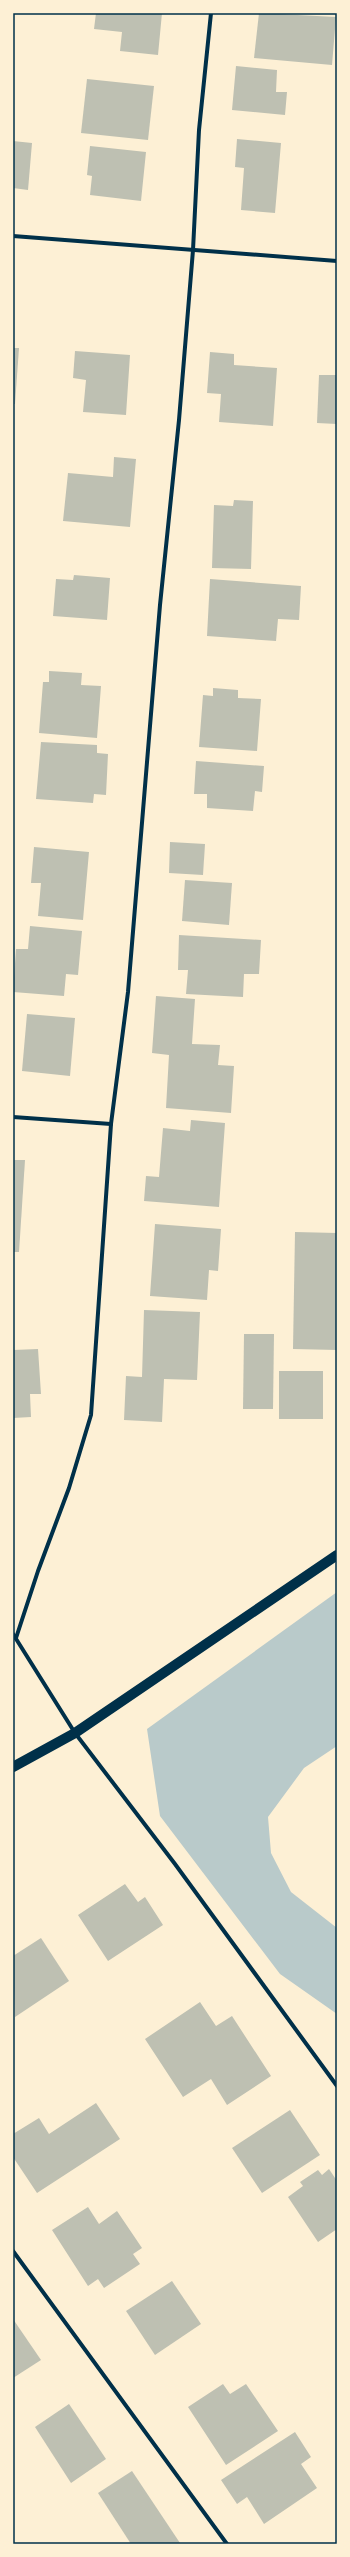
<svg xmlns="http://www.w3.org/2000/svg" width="350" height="2557" viewBox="0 0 350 2557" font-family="'Nunito Sans',sans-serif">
  <rect width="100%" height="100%" fill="#fdf0d5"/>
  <polygon fill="#b9caca" points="337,1592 337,1746 304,1768 268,1817 271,1853 291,1892 337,1928 337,2014 280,1974 160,1816 147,1729"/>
  <g fill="#bec0b2">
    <polygon points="96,13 162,13 158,55 120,51 122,32 94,29"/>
    <polygon points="259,13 336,17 332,65 254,58"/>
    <polygon points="236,66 277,70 276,92 287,92 285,115 232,110"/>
    <polygon points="87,79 154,86 148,140 81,133"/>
    <polygon points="237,139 281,143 275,213 241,210 244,168 235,167"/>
    <polygon points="13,141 32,143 28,190 13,188"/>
    <polygon points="90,146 146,152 141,201 90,195 92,176 87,175"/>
    <polygon points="13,348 19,348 15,404 13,404"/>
    <polygon points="75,351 130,355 126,415 83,412 86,380 73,378"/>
    <polygon points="210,352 234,354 234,365 277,368 273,426 219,422 221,394 207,393"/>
    <polygon points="319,375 337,375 337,424 317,423"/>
    <polygon points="114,457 136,459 130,527 63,521 68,473 113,477"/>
    <polygon points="234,500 253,501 251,569 212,568 214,505 233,506"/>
    <polygon points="74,575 110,578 107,620 53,616 56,579 73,580"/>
    <polygon points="210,579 301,586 299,620 278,619 276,641 207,636"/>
    <polygon points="49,671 82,673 81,685 101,686 97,738 39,733 43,682 49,682"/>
    <polygon points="213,688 238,690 238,698 261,699 257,751 199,747 203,695 213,696"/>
    <polygon points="41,742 97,745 97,753 108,754 106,795 94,794 93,803 36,799"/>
    <polygon points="196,761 264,766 262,792 255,791 253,811 207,808 207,794 194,794"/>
    <polygon points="170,842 205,844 203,875 169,873"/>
    <polygon points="34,847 89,852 83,920 38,916 41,883 31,883"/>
    <polygon points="185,880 232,883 229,925 182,921"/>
    <polygon points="30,926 82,931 78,975 66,974 64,996 13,992 16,949 28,949"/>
    <polygon points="179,935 261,940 259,974 244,974 243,997 186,994 188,970 178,970"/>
    <polygon points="156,996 195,999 192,1044 220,1045 218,1065 234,1066 231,1113 166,1108 169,1055 152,1053"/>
    <polygon points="27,1014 75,1018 70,1076 22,1071"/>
    <polygon points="191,1120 225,1123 219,1207 144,1201 146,1176 159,1177 163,1128 190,1131"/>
    <polygon points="13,1160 25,1160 19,1252 13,1252"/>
    <polygon points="155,1224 221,1229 218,1271 209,1270 207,1300 150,1296"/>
    <polygon points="295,1232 337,1233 337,1350 293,1349"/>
    <polygon points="144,1310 200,1312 197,1380 164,1379 162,1422 124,1420 126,1376 142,1377"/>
    <polygon points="244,1334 274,1334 273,1409 243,1409"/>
    <polygon points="38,1349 41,1394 30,1394 31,1417 13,1418 13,1350"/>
    <rect x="279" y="1371" width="44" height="48"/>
    <polygon points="125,1884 138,1902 145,1897 163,1925 108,1961 78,1915"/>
    <polygon points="41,1938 69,1981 15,2017 13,1956"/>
    <polygon points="200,2002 216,2026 232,2016 271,2076 227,2105 211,2079 183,2097 145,2039"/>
    <polygon points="96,2103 120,2139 37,2193 13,2157 13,2134 39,2118 49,2134"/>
    <polygon points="290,2110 320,2155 262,2193 232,2148"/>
    <polygon points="329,2169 337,2181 337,2229 318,2242 288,2197 303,2186 300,2182 318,2170 322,2175"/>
    <polygon points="88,2207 99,2224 117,2211 142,2248 133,2254 140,2264 104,2288 98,2279 88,2286 52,2230"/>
    <polygon points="172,2281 201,2324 155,2355 126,2311"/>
    <polygon points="13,2319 41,2360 13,2378"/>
    <polygon points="223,2384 230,2394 246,2384 278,2431 226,2465 188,2407"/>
    <polygon points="69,2404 106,2459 71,2483 35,2427"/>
    <polygon points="295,2432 311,2457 301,2464 317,2488 264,2524 247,2497 237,2504 221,2480"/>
    <polygon points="132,2471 180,2543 178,2544 131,2544 98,2493"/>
  </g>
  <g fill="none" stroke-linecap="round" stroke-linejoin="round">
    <g stroke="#003049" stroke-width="4">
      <polyline points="13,236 337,261"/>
      <polyline points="13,1117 111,1124"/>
      <polyline points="13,1634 75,1733 175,1864 337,2086"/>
      <polyline points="16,1638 38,1571 69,1488 91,1415 111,1124 128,992 160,605 179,420 193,250 199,130 211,13"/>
      <polyline points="13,2251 227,2544"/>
    </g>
    <polyline stroke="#003049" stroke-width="10" points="13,1767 75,1733 337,1555"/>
  </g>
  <rect width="350" height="2557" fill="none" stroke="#fdf0d5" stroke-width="28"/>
  <rect x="14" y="14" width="322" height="2529" fill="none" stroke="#003049" stroke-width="1.5"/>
</svg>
